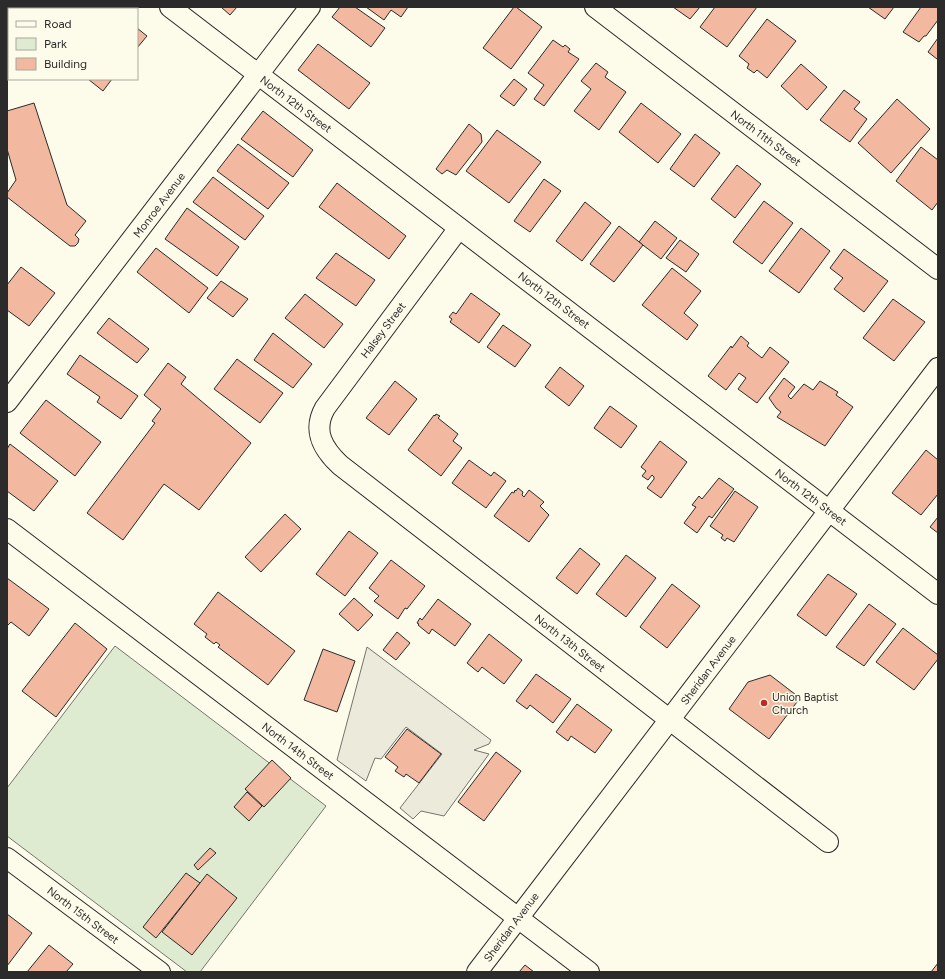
<svg xmlns="http://www.w3.org/2000/svg" width="945" height="979" viewBox="0 0 945 979" font-family="Figtree,sans-serif">
  <rect width="100%" height="100%" fill="#fdfbea"/>
  <polygon fill="#deebd1" stroke="#74746e" points="115,646 326,806 200,972 187,972 7,836 7,788"/>
  <polygon fill="#eceadb" stroke="#74746e" points="367,647 491,740 489,744 474,750 489,754 444,816 421,811 413,819 400,808 442,754 406,727 381,759 375,758 366,781 337,760"/>
  <g fill="#f2b8a0" stroke="#2b2b2b">
    <polygon points="70,7 111,7 113,9 73,9"/>
    <polygon points="221,7 237,7 230,15"/>
    <polygon points="340,7 355,7 385,28 371,47 332,17"/>
    <polygon points="366,7 408,7 401,17 391,10 384,20"/>
    <polygon points="514,7 516,7 542,27 511,69 483,48"/>
    <polygon points="673,7 700,7 690,19"/>
    <polygon points="715,7 757,7 727,47 700,27"/>
    <polygon points="868,7 894,7 885,19"/>
    <polygon points="921,7 938,7 938,20 926,36 924,36 919,42 903,32"/>
    <polygon points="767,19 796,41 767,78 757,70 754,73 747,68 749,64 739,56"/>
    <polygon points="137,28 147,36 137,48"/>
    <polygon points="938,38 938,58 937,59 928,52"/>
    <polygon points="553,40 563,47 565,45 570,49 568,52 579,59 544,106 534,99 544,85 528,73"/>
    <polygon points="318,44 370,83 349,109 298,70"/>
    <polygon points="596,63 608,72 605,77 626,92 599,130 574,111 591,89 581,81"/>
    <polygon points="801,64 827,87 807,110 781,86"/>
    <polygon points="88,79 112,79 103,91"/>
    <polygon points="514,79 527,89 514,106 500,96"/>
    <polygon points="844,90 860,102 854,109 867,119 850,142 820,120"/>
    <polygon points="897,99 930,129 891,173 858,143"/>
    <polygon points="34,103 67,205 86,221 75,235 79,239 78,243 75,246 70,246 7,197 7,193 16,180 7,149 7,111"/>
    <polygon points="641,103 681,134 658,163 619,132"/>
    <polygon points="263,111 313,150 293,177 241,139"/>
    <polygon points="469,124 481,134 482,142 456,175 447,170 442,174 436,169"/>
    <polygon points="497,130 541,162 509,203 466,171"/>
    <polygon points="695,134 720,153 694,187 670,169"/>
    <polygon points="238,144 289,183 268,209 217,171"/>
    <polygon points="921,147 938,160 938,202 932,210 896,181"/>
    <polygon points="737,165 761,184 735,218 711,199"/>
    <polygon points="213,177 264,216 245,240 193,202"/>
    <polygon points="544,179 561,191 530,232 514,221"/>
    <polygon points="337,183 406,236 389,259 319,207"/>
    <polygon points="764,201 793,223 762,264 733,242"/>
    <polygon points="585,202 611,223 582,261 556,241"/>
    <polygon points="187,208 239,247 217,276 165,239"/>
    <polygon points="655,221 677,238 661,259 639,242"/>
    <polygon points="619,226 643,245 614,282 590,264"/>
    <polygon points="801,228 830,251 799,293 769,271"/>
    <polygon points="680,240 699,254 686,272 666,258"/>
    <polygon points="156,248 208,288 189,313 137,272"/>
    <polygon points="844,249 888,281 864,312 834,289 843,278 830,268"/>
    <polygon points="336,253 375,280 356,306 316,278"/>
    <polygon points="21,267 55,293 29,326 7,310 7,285"/>
    <polygon points="672,268 701,291 684,313 698,325 687,340 642,305"/>
    <polygon points="221,281 248,299 233,317 207,298"/>
    <polygon points="471,293 500,314 479,343 450,322 452,319 449,317 453,312 456,314"/>
    <polygon points="305,294 343,324 324,348 285,318"/>
    <polygon points="893,299 925,322 894,361 863,338"/>
    <polygon points="109,318 149,349 137,363 97,333"/>
    <polygon points="503,325 531,345 515,367 487,347"/>
    <polygon points="273,333 312,364 293,388 254,360"/>
    <polygon points="741,336 749,343 747,346 762,358 770,347 789,362 757,403 738,389 746,378 739,373 726,390 708,376 731,346 732,348"/>
    <polygon points="80,355 138,396 121,419 97,402 100,397 67,374"/>
    <polygon points="237,359 283,393 260,423 214,389"/>
    <polygon points="168,363 186,377 181,384 251,443 199,510 164,484 123,540 87,513 155,423 152,421 161,409 144,395"/>
    <polygon points="560,367 584,386 569,406 545,387"/>
    <polygon points="784,378 795,387 788,396 791,399 804,384 813,390 820,381 838,392 836,395 853,407 825,446 777,417 781,412 776,408 769,398"/>
    <polygon points="395,381 417,399 389,435 366,418"/>
    <polygon points="46,400 101,442 75,476 20,433"/>
    <polygon points="610,406 637,426 621,448 594,428"/>
    <polygon points="436,414 440,416 438,418 458,434 453,441 462,448 441,476 408,450 434,415 435,416"/>
    <polygon points="660,441 687,462 661,498 647,488 654,479 654,477 652,475 648,480 642,476 646,471 641,467"/>
    <polygon points="10,444 58,481 34,511 7,491 7,449"/>
    <polygon points="926,450 938,460 938,494 921,515 892,493"/>
    <polygon points="469,460 491,476 494,472 506,481 486,508 452,483"/>
    <polygon points="719,478 734,489 712,518 709,516 697,533 684,523 696,507 692,505 699,496 702,499"/>
    <polygon points="518,488 523,492 522,495 524,497 529,490 544,502 540,506 549,515 529,542 494,516 512,492 514,493 515,490 516,491"/>
    <polygon points="735,491 758,507 734,542 727,538 725,541 721,538 723,535 710,526"/>
    <polygon points="285,514 301,529 261,572 245,557"/>
    <polygon points="938,517 938,533 930,527"/>
    <polygon points="349,531 378,553 345,596 316,574"/>
    <polygon points="580,548 600,564 577,594 556,578"/>
    <polygon points="626,555 656,578 626,617 596,594"/>
    <polygon points="391,560 425,586 407,609 405,608 398,619 374,601 379,596 369,588"/>
    <polygon points="828,574 857,594 826,636 797,615"/>
    <polygon points="7,578 49,609 29,636 11,622 7,626"/>
    <polygon points="672,584 700,606 667,648 640,627"/>
    <polygon points="218,592 295,651 268,685 218,647 220,645 216,642 214,644 205,637 207,634 194,624"/>
    <polygon points="354,598 373,615 358,631 339,614"/>
    <polygon points="438,599 471,624 455,646 432,629 429,634 418,625 419,624 417,623 420,618 422,620"/>
    <polygon points="869,604 896,624 864,666 836,647"/>
    <polygon points="75,623 107,649 56,717 22,691"/>
    <polygon points="903,628 938,655 938,659 914,690 876,662"/>
    <polygon points="397,632 410,643 396,660 383,650"/>
    <polygon points="489,634 522,660 504,684 482,667 478,672 467,663"/>
    <polygon points="323,649 355,661 337,712 304,700"/>
    <polygon points="536,674 571,699 553,723 530,705 527,709 516,701"/>
    <polygon points="770,675 800,698 769,739 729,709 748,682"/>
    <polygon points="577,704 612,730 595,753 571,736 568,741 556,732"/>
    <polygon points="407,729 441,754 419,783 406,774 404,777 395,771 398,767 385,757"/>
    <polygon points="496,752 521,771 484,821 458,802"/>
    <polygon points="272,760 291,778 264,807 245,789"/>
    <polygon points="247,792 262,806 249,821 234,807"/>
    <polygon points="210,848 216,853 198,870 194,865"/>
    <polygon points="186,873 200,883 156,938 143,927"/>
    <polygon points="207,874 237,898 192,955 162,932"/>
    <polygon points="7,914 32,933 7,966"/>
    <polygon points="49,945 73,964 66,972 27,972"/>
    <polygon points="938,963 938,972 931,972"/>
    <polygon points="525,965 534,972 519,972"/>
  </g>
  <g fill="none" stroke-linecap="round" stroke-linejoin="round">
    <defs>
      <g id="street">
        <polyline points="170,7 938,594"/>
        <polyline points="595,7 938,269"/>
        <path d="M459 228 325 408C312 431 323 449 340 465L828 842"/>
        <polyline points="7,402 310,7"/>
        <polyline points="7,529 589,972"/>
        <polyline points="7,858 160,972"/>
        <polyline points="477,972 938,368"/>
      </g>
    </defs>
    <use href="#street" stroke="#2b2b2b" stroke-width="22"/>
    <use href="#street" stroke="#fdfbea" stroke-width="20"/>
  </g>
  <circle fill="#c62828" stroke="#fdfbea" stroke-width="1.5" cx="764" cy="703" r="4"/>
  <g text-anchor="middle" stroke-width="3" stroke-linejoin="round" paint-order="stroke">
    <g font-size="11" fill="#2b2b2b" stroke="#fdfbea">
      <text transform="translate(296 104) rotate(37)" y="4">North 12th Street</text>
      <text transform="translate(766 138) rotate(37)" y="4">North 11th Street</text>
      <text transform="translate(159 205) rotate(-53)" y="4">Monroe Avenue</text>
      <text transform="translate(554 300) rotate(37)" y="4">North 12th Street</text>
      <text transform="translate(383 330) rotate(-53)" y="4">Halsey Street</text>
      <text transform="translate(811 497) rotate(37)" y="4">North 12th Street</text>
      <text transform="translate(570 643) rotate(38)" y="4">North 13th Street</text>
      <text transform="translate(708 670) rotate(-53)" y="4">Sheridan Avenue</text>
      <text transform="translate(298 751) rotate(37)" y="4">North 14th Street</text>
      <text transform="translate(83 915) rotate(37)" y="4">North 15th Street</text>
      <text transform="translate(511 927) rotate(-53)" y="4">Sheridan Avenue</text>
    </g>
    <g font-size="11" fill="#2b2b2b" stroke="#fdfbea" text-anchor="start">
      <text x="772" y="701">Union Baptist<tspan x="772" dy="13">Church</tspan></text>
    </g>
  </g>
  <rect width="945" height="979" fill="none" stroke="#2b2b2b" stroke-width="16"/>
  <rect x="8" y="8" width="130" height="72" fill="#fdfbea" stroke="#a9a89e"/>
  <rect x="16" y="21" width="20" height="6" fill="#fdfbea" stroke="#a9a89e"/>
  <text x="44" y="28" font-size="12" fill="#2b2b2b">Road</text>
  <rect x="16" y="38" width="20" height="12" fill="#deebd1" stroke="#a9a89e"/>
  <text x="44" y="48" font-size="12" fill="#2b2b2b">Park</text>
  <rect x="16" y="58" width="20" height="12" fill="#f2b8a0" stroke="#a9a89e"/>
  <text x="44" y="68" font-size="12" fill="#2b2b2b">Building</text>
</svg>
